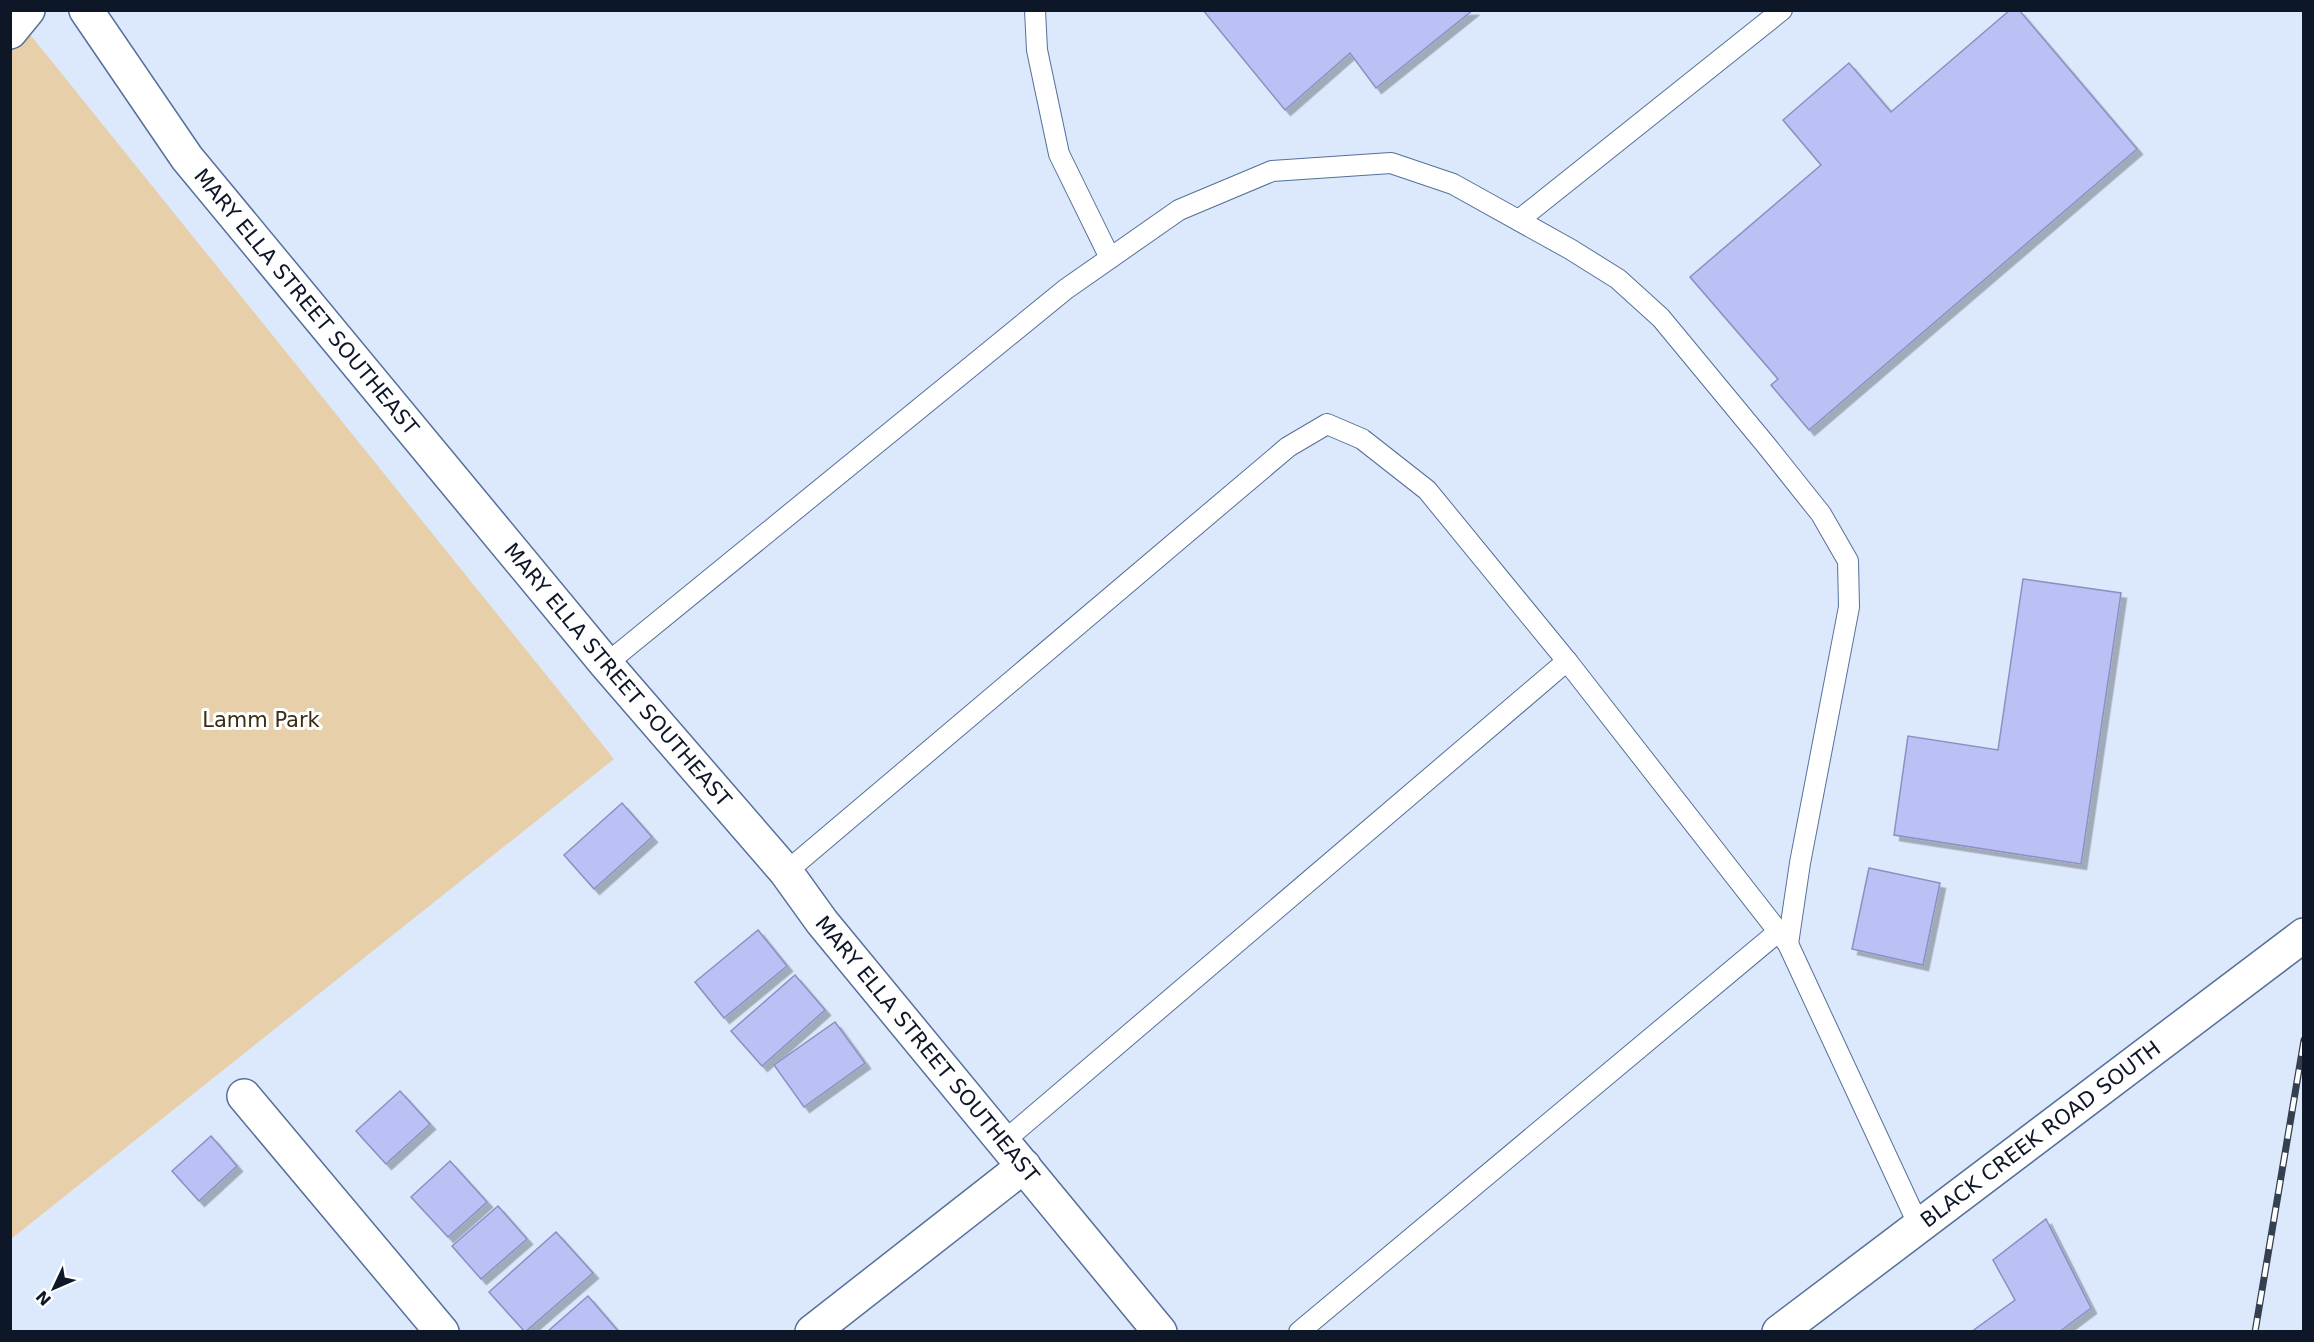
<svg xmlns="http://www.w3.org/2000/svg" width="2314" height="1342" viewBox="0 0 2314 1342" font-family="'DejaVu Sans',sans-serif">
  <defs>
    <filter id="shadow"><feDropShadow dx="5.5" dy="5.5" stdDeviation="0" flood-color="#0004"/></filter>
  </defs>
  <rect width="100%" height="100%" fill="#dce8fc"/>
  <polygon fill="#e7cfaa" points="20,22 614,759 11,1239 10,38"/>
  <g fill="#bbc1f5" stroke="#8b90c1" stroke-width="1.5" filter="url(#shadow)">
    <polygon points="1203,10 1473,10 1376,88 1350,53 1285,110"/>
    <polygon points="2010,10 2019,10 2137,149 1809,430 1771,385 1778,379 1690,277 1821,165 1783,120 1849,63 1891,112"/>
    <polygon points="2023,579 2121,593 2081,864 1894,835 1908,736 1998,750"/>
    <polygon points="622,803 652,837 594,889 564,855"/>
    <polygon points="1869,868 1940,883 1923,965 1852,949"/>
    <polygon points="758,930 787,966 724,1018 695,982"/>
    <polygon points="795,975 825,1010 762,1066 731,1031"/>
    <polygon points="835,1022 865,1063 804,1107 774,1065"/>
    <polygon points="400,1091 430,1124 386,1164 356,1131"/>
    <polygon points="211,1136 237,1166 199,1201 172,1171"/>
    <polygon points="450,1161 487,1202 448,1237 411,1197"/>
    <polygon points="498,1206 527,1239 481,1279 452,1246"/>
    <polygon points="2046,1219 2091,1308 2059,1332 1971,1332 2015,1300 1993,1260"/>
    <polygon points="556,1232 593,1273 525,1332 489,1292"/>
    <polygon points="588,1296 619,1332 547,1332"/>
  </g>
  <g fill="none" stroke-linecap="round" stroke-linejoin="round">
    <defs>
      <g id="service">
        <polyline points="1035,10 1037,50 1059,154 1110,258"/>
        <polyline points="1519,220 1782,10"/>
        <polyline points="606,664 1066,289 1179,210 1272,171 1391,163 1453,184 1570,249 1618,279 1661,318 1766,445 1821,514 1848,561 1849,607 1800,863 1788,944"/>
        <polyline points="786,872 1288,447 1327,424 1362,439 1427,490 1567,661 1788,944 1920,1228"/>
        <polyline points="1003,1142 1567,661"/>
        <polyline points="1299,1332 1778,932"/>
      </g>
      <g id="minor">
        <polyline points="10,32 28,10"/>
        <polyline points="244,1096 442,1332"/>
        <polyline points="812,1332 1024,1166"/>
      </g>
      <g id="tertiary">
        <path id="s1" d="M86 10 187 158 606 664 786 872 822 922 1160 1332"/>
        <path id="s2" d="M1779 1332 2304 935"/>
      </g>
    </defs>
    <use href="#service" stroke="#55709a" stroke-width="22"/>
    <use href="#minor" stroke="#55709a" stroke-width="36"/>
    <use href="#tertiary" stroke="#55709a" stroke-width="36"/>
    <use href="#service" stroke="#fff" stroke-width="20"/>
    <use href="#minor" stroke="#fff" stroke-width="33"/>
    <use href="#tertiary" stroke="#fff" stroke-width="33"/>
    <defs>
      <polyline id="rail" points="2255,1332 2304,1040"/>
    </defs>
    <use href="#rail" stroke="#343f50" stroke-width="7"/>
    <use href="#rail" stroke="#fff" stroke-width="4.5" stroke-dasharray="14" stroke-linecap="butt"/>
  </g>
  <g text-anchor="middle" stroke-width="6" stroke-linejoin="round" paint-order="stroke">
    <g font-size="21" fill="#0d1728" stroke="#fff">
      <text dy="7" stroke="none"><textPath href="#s1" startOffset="366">MARY ELLA STREET SOUTHEAST</textPath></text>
      <text dy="7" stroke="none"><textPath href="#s1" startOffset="852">MARY ELLA STREET SOUTHEAST</textPath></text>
      <text dy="7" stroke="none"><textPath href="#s1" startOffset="1338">MARY ELLA STREET SOUTHEAST</textPath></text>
      <text dy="7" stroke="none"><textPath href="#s2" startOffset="328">BLACK CREEK ROAD SOUTH</textPath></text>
    </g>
    <g font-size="21" fill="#3c2c10" stroke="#fff">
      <text x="261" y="727">Lamm Park</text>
    </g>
  </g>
  <rect width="2314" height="1342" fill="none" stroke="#0d1728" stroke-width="24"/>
  <g transform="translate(54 1288) rotate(226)" stroke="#ffffff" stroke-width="4.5" paint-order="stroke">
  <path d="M0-4.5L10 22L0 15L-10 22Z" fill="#0d1728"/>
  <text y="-9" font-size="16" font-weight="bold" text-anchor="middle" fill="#0d1728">N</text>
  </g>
</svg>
